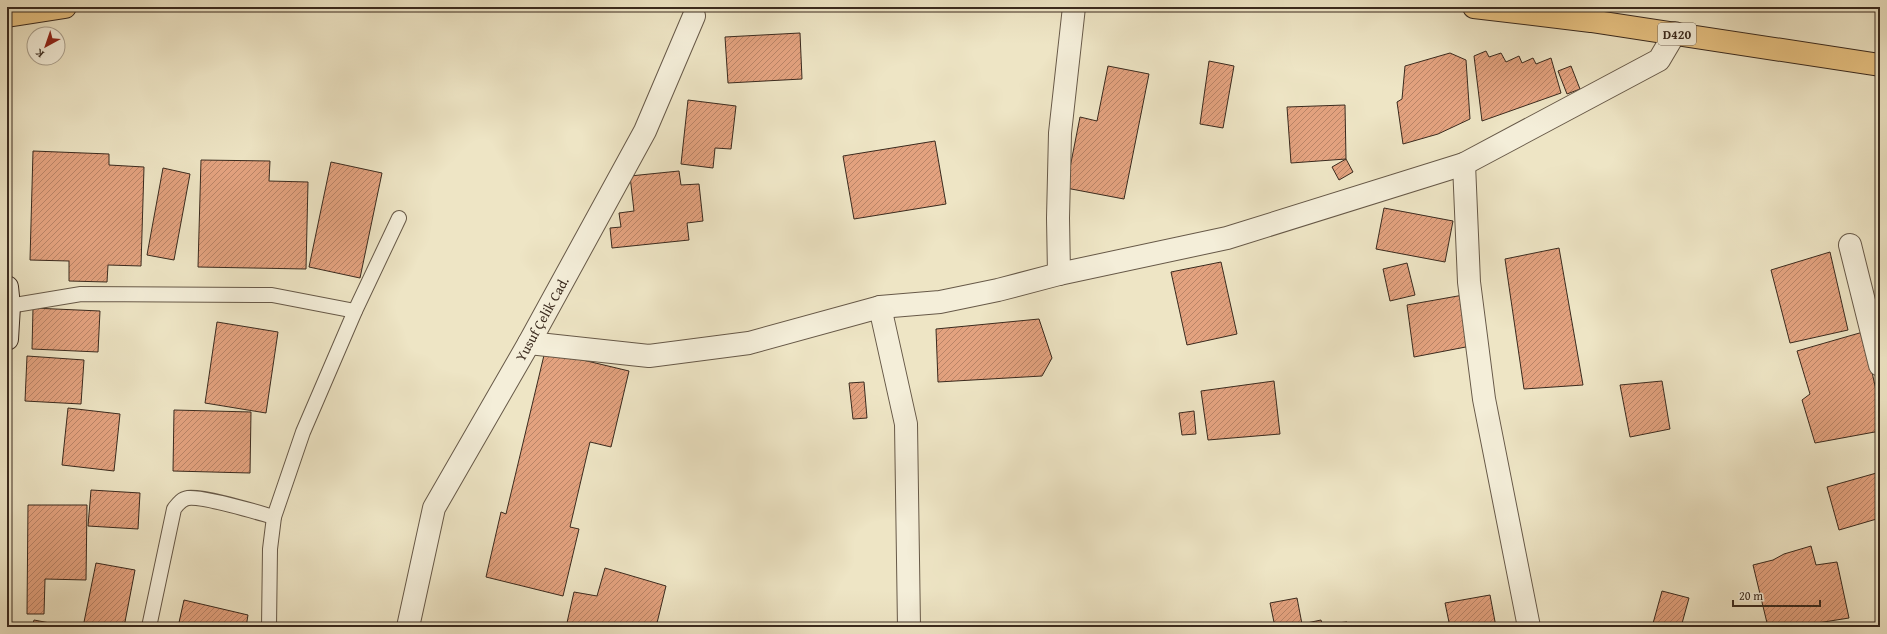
<svg xmlns="http://www.w3.org/2000/svg" width="1887" height="634" viewBox="0 0 1887 634" font-family="'Gentium Book Plus',serif">
  <defs>
    <pattern id="building-hatch" width="6" height="6" patternUnits="userSpaceOnUse"><rect width="6" height="6" fill="#e3a27f"/><path d="M-1 1l2-2M0 6l6-6M5 7l2-2" fill="none" stroke="#b98467"/></pattern>
  </defs>
  <rect width="100%" height="100%" fill="#eee5c5"/>
  <filter id="stains"><feTurbulence type="fractalNoise" baseFrequency=".005" numOctaves="4"/><feColorMatrix values="0 0 0 0 .2 0 0 0 0 .09 0 0 0 0 .02 0 0 0 .5 -.17"/></filter>
  <radialGradient id="worn" r=".72"><stop offset=".6" stop-color="#630" stop-opacity="0"/><stop offset="1" stop-color="#630" stop-opacity=".3"/></radialGradient>
  <g fill="url(#building-hatch)" stroke="#3a2a1e">
    <polygon points="800,33 802,79 728,83 725,37"/>
    <polygon points="1486,51 1489,57 1501,53 1506,62 1519,56 1522,63 1533,58 1536,64 1551,58 1561,93 1482,121 1474,56"/>
    <polygon points="1450,53 1466,60 1470,119 1438,134 1403,144 1397,102 1402,99 1405,66"/>
    <polygon points="1209,61 1234,66 1223,128 1200,124"/>
    <polygon points="1108,66 1149,74 1124,199 1066,188 1080,117 1097,121"/>
    <polygon points="1571,66 1580,89 1567,94 1558,71"/>
    <polygon points="688,100 736,106 731,149 715,148 713,168 681,164"/>
    <polygon points="1345,105 1346,159 1291,163 1287,107"/>
    <polygon points="935,141 946,204 854,219 843,156"/>
    <polygon points="33,151 109,154 109,165 144,167 141,266 108,265 107,282 69,281 69,261 30,260"/>
    <polygon points="1346,159 1353,172 1339,180 1332,167"/>
    <polygon points="201,160 270,161 269,181 308,182 306,269 198,267"/>
    <polygon points="331,162 382,173 360,278 309,267"/>
    <polygon points="163,168 190,174 174,260 147,255"/>
    <polygon points="679,171 681,185 699,184 703,221 687,223 689,240 612,248 610,228 621,227 619,213 634,211 630,176"/>
    <polygon points="1384,208 1453,221 1445,262 1376,249"/>
    <polygon points="1559,248 1583,385 1524,389 1505,259"/>
    <polygon points="1830,252 1848,330 1790,343 1771,270"/>
    <polygon points="1221,262 1237,334 1187,345 1171,272"/>
    <polygon points="1407,263 1415,295 1390,301 1383,269"/>
    <polygon points="1469,294 1476,345 1414,357 1407,305"/>
    <polygon points="33,308 100,311 98,352 32,349"/>
    <polygon points="1039,319 1052,358 1042,376 938,382 936,329"/>
    <polygon points="217,322 278,332 266,413 205,403"/>
    <polygon points="1863,332 1880,408 1880,431 1815,443 1802,400 1810,394 1797,351"/>
    <polygon points="545,351 629,371 611,447 590,442 570,527 579,529 563,596 486,577 501,512 506,514"/>
    <polygon points="27,356 84,360 81,404 25,401"/>
    <polygon points="1274,381 1280,434 1208,440 1201,391"/>
    <polygon points="1662,381 1670,429 1630,437 1620,385"/>
    <polygon points="864,382 867,418 853,419 849,383"/>
    <polygon points="68,408 120,414 114,471 62,465"/>
    <polygon points="174,410 251,412 250,473 173,471"/>
    <polygon points="1194,411 1196,434 1182,435 1179,413"/>
    <polygon points="1880,472 1880,518 1839,530 1827,487"/>
    <polygon points="91,490 140,493 138,529 88,526"/>
    <polygon points="28,505 87,505 86,580 45,579 44,614 27,614"/>
    <polygon points="1811,546 1816,565 1837,562 1849,618 1792,627 1768,627 1753,565 1773,560 1784,554"/>
    <polygon points="96,563 135,570 124,627 83,627"/>
    <polygon points="605,568 666,586 656,627 566,627 574,592 597,596"/>
    <polygon points="1662,591 1689,598 1681,627 1652,627"/>
    <polygon points="1490,595 1496,627 1450,627 1445,603"/>
    <polygon points="1297,598 1302,624 1321,620 1323,627 1275,627 1270,603"/>
    <polygon points="184,600 248,615 246,627 178,627"/>
    <polygon points="34,620 71,627 32,627"/>
    <polygon points="1347,622 1348,627 1326,627 1326,624"/>
  </g>
  <g fill="none" stroke-linecap="round" stroke-linejoin="round">
    <defs>
      <g id="lane">
        <polyline points="9,306 81,294 272,295 355,311"/>
        <path d="M149 627 174 509C178 504 181 499 188 498 204 496 256 512 274 517"/>
        <polyline points="269,627 270,549 274,517 303,432 355,311 399,218"/>
      </g>
      <g id="street">
        <polyline points="1464,164 1469,282 1484,399 1529,627"/>
        <polyline points="1850,245 1880,365"/>
        <polyline points="1059,274 1058,218 1060,133 1074,7"/>
        <polyline points="880,307 906,424 909,627"/>
        <polyline points="529,343 649,356 749,343 880,307 940,302 998,290 1059,274 1227,238 1464,164 1659,60 1675,33"/>
        <polyline points="408,627 434,508 529,343 645,131 694,16"/>
      </g>
      <polyline id="secondary" points="7,287 9,306 7,339"/>
      <g id="primary">
        <polyline points="1474,7 1591,21 1880,65"/>
        <polyline points="7,16 65,7"/>
      </g>
    </defs>
    <use href="#lane" stroke="#675948" stroke-width="16"/>
    <use href="#street" stroke="#675948" stroke-width="24"/>
    <use href="#secondary" stroke="#3a2a1e" stroke-width="24"/>
    <use href="#primary" stroke="#3a2a1e" stroke-width="24"/>
    <use href="#lane" stroke="#f4eed9" stroke-width="14"/>
    <use href="#street" stroke="#f4eed9" stroke-width="22"/>
    <use href="#secondary" stroke="#f4eed9" stroke-width="22"/>
    <use href="#primary" stroke="#e7c282" stroke-width="22"/>
  </g>
  <g text-anchor="middle" stroke-width="3" stroke-linejoin="round" paint-order="stroke">
    <rect fill="#f4eed9" stroke="#726556" stroke-width="1" x="1658" y="23" width="38" height="22" rx="3"/>
    <g font-size="13" font-weight="bold" fill="#3a2a1e">
      <text x="1677" y="39">D420</text>
    </g>
    <g font-size="14" fill="#3a2a1e" stroke="#f4eed9">
      <text transform="translate(542 319) rotate(-61)" y="5">Yusuf Çelik Cad.</text>
    </g>
  </g>
  <rect width="1887" height="634" fill="none" stroke="#eee5c5" stroke-width="24"/>
  <rect x="8" y="8" width="1871" height="618" fill="none" stroke="#3a2a1e" stroke-width="2"/>
  <rect x="12" y="12" width="1863" height="610" fill="none" stroke="#3a2a1e"/>
  <g transform="translate(46 46) rotate(220)"><circle r="19" fill="#f4eed9" stroke="#aaa08e"/>
  <path d="M0-3L7 15L0 10L-7 15Z" fill="#8f2418"/>
  <text y="-6" font-size="11" font-weight="bold" text-anchor="middle" fill="#3a2a1e">K</text>
  </g>
  <path d="M1733 600v6h87v-6" fill="none" stroke="#3a2a1e" stroke-width="2"/>
  <text x="1739" y="600" font-size="12" fill="#3a2a1e" stroke="#f4eed9" stroke-width="3" paint-order="stroke">20 m</text>
  <rect width="100%" height="100%" filter="url(#stains)"/>
  <rect width="100%" height="100%" fill="url(#worn)"/>
</svg>
